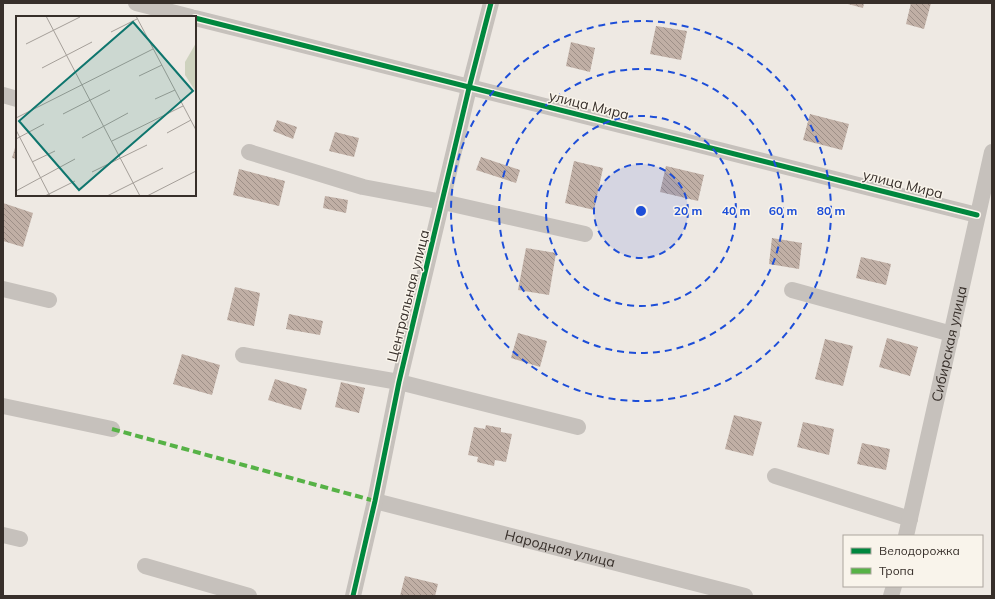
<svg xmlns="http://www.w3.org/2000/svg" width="995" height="599" viewBox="0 0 995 599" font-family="Mulish,sans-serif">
  <defs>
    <pattern id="building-back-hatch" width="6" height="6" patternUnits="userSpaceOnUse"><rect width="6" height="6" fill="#c0afa5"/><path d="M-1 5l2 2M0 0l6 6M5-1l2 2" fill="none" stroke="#9d8f87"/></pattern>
  </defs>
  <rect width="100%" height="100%" fill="#eee9e3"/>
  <g fill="url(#building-back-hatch)">
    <polygon points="844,3 864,3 863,8"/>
    <polygon points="911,3 931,3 924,29 906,24"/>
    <polygon points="656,26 687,31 681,60 650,54"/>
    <polygon points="571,42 595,48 590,72 566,66"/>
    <polygon points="810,114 849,124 842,150 803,140"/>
    <polygon points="277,120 297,127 293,139 273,131"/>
    <polygon points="335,132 359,138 354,157 329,151"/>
    <polygon points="17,141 17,159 12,158"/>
    <polygon points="481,157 520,170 516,183 476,170"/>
    <polygon points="574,161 603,168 594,210 565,203"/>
    <polygon points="666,166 704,175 698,201 660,192"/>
    <polygon points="239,169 285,181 279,206 233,195"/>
    <polygon points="325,196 348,200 346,213 323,208"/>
    <polygon points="3,203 33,213 23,247 3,241"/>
    <polygon points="772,238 802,243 799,269 769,264"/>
    <polygon points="526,248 556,253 549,295 518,290"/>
    <polygon points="861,257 891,264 886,285 856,278"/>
    <polygon points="235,287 260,293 254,326 227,320"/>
    <polygon points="289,314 323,321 320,335 286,329"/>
    <polygon points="518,333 547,341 540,367 511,358"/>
    <polygon points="887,338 918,347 910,376 879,367"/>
    <polygon points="825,339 853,346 843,386 815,379"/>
    <polygon points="182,354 220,365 212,395 173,384"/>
    <polygon points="275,379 307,389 301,410 268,400"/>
    <polygon points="341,382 365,388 359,413 335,407"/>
    <polygon points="734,415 762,422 753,456 725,449"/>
    <polygon points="803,422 834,429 829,455 797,447"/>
    <polygon points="486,425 501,428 501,432 512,434 506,462 495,460 494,466 477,462 478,457 468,455 474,427 485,429"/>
    <polygon points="862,443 890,449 886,470 857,464"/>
    <polygon points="405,576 438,584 435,596 400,596"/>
  </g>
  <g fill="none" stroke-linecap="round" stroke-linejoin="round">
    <g stroke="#c6c1bc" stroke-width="16">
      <polyline points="136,3 191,17"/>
      <polyline points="195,18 977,215"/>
      <polyline points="3,95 17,99"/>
      <polyline points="249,152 363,187 443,202 585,234"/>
      <polyline points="3,289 49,300"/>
      <polyline points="792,290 952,334"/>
      <polyline points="243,355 399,382 578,427"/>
      <polyline points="3,406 112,429"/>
      <polyline points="775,476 910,519"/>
      <path id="s1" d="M375 501 745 596"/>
      <polyline points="3,535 20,539"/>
      <path id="s2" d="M906 536 992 152"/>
      <polyline points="145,566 249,596"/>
      <polyline points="353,596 375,501 399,382 469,88 491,3"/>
      <polyline points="891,596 894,586"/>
    </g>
    <polyline stroke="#56b246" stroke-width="4" stroke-dasharray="8 4" stroke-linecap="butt" points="112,429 375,501"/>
    <defs>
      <g id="cycleway">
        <polyline points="195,18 977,215"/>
        <polyline points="353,596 375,501 399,382 469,88 491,3"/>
      </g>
    </defs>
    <use href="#cycleway" stroke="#f9f4eb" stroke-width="8"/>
    <use href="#cycleway" stroke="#00873e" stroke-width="5"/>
  </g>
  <circle cx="641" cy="211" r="47" fill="#1d4ed8" fill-opacity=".12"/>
  <g fill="none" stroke="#1d4ed8" stroke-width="2" stroke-dasharray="7 5">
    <circle cx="641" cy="211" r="47"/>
    <circle cx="641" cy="211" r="95"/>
    <circle cx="641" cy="211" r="142"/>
    <circle cx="641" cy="211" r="190"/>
  </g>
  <g text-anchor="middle" stroke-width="3" stroke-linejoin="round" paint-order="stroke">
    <g font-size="14" fill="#372f2a" stroke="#f9f4eb">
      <text transform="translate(589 105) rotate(14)" y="5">улица Мира</text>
      <text transform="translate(903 184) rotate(14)" y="5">улица Мира</text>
      <text transform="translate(408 296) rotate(-76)" y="5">Центральная улица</text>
      <text dy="5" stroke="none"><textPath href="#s2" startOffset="197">Сибирская улица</textPath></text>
      <text dy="5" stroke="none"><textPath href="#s1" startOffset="191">Народная улица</textPath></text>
    </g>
  </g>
  <g transform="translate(16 16)">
    <rect width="180" height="180" fill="#eee9e3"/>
    <path d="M180 27V76L169 59V46Z" fill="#ced2be"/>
    <path fill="none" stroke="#a59f99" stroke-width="1" d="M30 0 124 180M120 0 180 114M95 16 121 3M10 28 64 1M26 52 76 26M123 60 146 49M139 83 159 74M47 98 94 74M0 102 137 33M0 114 34 180M151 117 175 104M66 122 112 97M0 123 28 108M96 125 167 90M16 146 39 135M76 156 131 129M0 175 59 143M29 180 59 165M91 180 147 152M131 180 180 155"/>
    <path fill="#0f766e" fill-opacity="0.15" stroke="#0f766e" stroke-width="2" d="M117 6 177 75 63 174 3 105Z"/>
    <rect width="180" height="180" fill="none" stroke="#372f2a" stroke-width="2"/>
  </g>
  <circle cx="641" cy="211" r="6" fill="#1d4ed8" stroke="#f9f4eb" stroke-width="2"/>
  <g font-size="12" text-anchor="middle" font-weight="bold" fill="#1d4ed8" stroke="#f9f4eb" stroke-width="3" stroke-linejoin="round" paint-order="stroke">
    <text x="688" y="215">20 m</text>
    <text x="736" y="215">40 m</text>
    <text x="783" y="215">60 m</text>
    <text x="831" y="215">80 m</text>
  </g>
  <rect width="995" height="599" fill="none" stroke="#372f2a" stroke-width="8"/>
  <rect x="843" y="535" width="140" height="52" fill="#f9f4eb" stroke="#aba59e"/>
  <rect x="851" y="548" width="20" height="6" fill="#00873e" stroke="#aba59e"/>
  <text x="879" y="555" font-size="12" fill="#372f2a">Велодорожка</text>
  <rect x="851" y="568" width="20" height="6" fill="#56b246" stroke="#aba59e"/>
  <text x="879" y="575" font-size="12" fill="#372f2a">Тропа</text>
</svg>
